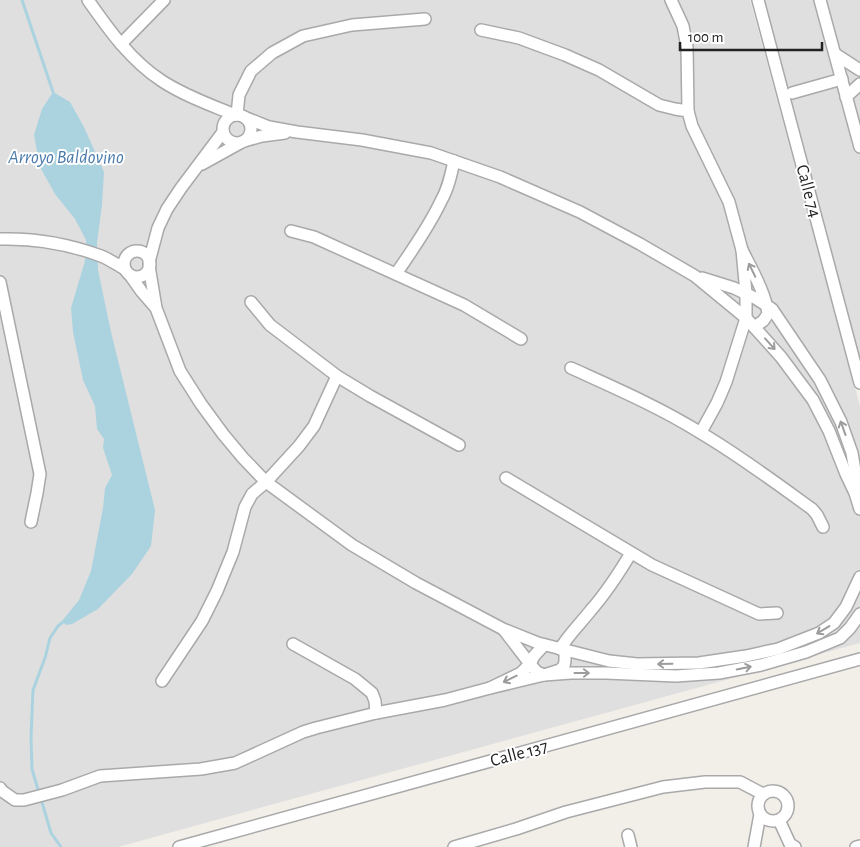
<svg xmlns="http://www.w3.org/2000/svg" width="860" height="847" viewBox="0 0 860 847" font-family="'Alegreya Sans',sans-serif">
  <rect width="100%" height="100%" fill="#f2efe9"/>
  <g fill="#e0dfdf">
    <polygon points="0,0 750,0 860,406 860,643 118,847 0,847"/>
    <polygon points="761,0 860,0 860,363"/>
  </g>
  <polygon fill="#aad3df" points="53,92 70,102 84,127 104,172 102,205 97,243 98,270 111,332 155,510 151,546 132,574 98,609 72,624 66,625 62,621 79,600 91,571 103,508 105,488 112,475 103,448 104,439 97,429 95,406 83,380 73,332 71,308 85,261 86,240 75,219 55,194 40,167 34,135 42,109"/>
  <g fill="none" stroke-linecap="round" stroke-linejoin="round">
    <g stroke="#aad3df" stroke-width="3">
      <polyline points="22,0 53,92"/>
      <polyline points="39,793 32,769 31,737 33,690 45,658 50,638 58,626 63,622"/>
      <polyline points="41,799 51,833 61,847"/>
    </g>
    <defs>
      <g id="street">
        <path d="M88 0C109 30 131 61 162 81 185 96 211 105 235 115"/>
        <polyline points="671,0 683,26 687,47 688,111 692,126 729,202 742,250"/>
        <polyline points="758,0 860,383"/>
        <polyline points="820,0 860,147"/>
        <polyline points="481,30 519,38 565,55 599,70 659,105 675,109 688,111"/>
        <polyline points="121,44 164,0"/>
        <polyline points="835,54 860,70"/>
        <polyline points="792,93 842,79"/>
        <polyline points="846,97 860,84"/>
        <circle cx="237" cy="129" r="14"/>
        <polyline points="237,115 239,95 251,71 272,53 303,36 352,25 425,19"/>
        <polyline points="244,117 269,127 297,132 362,140 431,153 500,177 580,212 640,244 695,276 746,318 781,357 813,400 829,431 846,474 855,493 860,509"/>
        <polyline points="244,141 262,136 285,133"/>
        <polyline points="202,164 240,143"/>
        <polyline points="291,231 314,237 464,305 521,339"/>
        <path d="M0 239C34 238 69 244 101 256 109 259 117 265 125 269"/>
        <circle cx="137" cy="264" r="13"/>
        <polyline points="149,262 158,228 167,209 181,188 223,132"/>
        <polyline points="149,266 156,308 180,371 201,404 223,434 243,458 266,482 352,545 416,583 503,629 538,643 609,661 637,664 699,663 746,656 778,649 819,633 834,623 846,607 860,577"/>
        <path d="M396 274C412 250 429 227 441 201 448 189 451 175 454 161"/>
        <polyline points="130,275 142,292 155,307"/>
        <polyline points="702,278 734,288 755,298 772,309 820,380 841,422 852,453 855,471 855,489"/>
        <polyline points="0,282 40,474 37,493 31,522"/>
        <polyline points="251,302 270,325 337,376 370,396 459,445"/>
        <path d="M571 368C615 388 659 407 701 433 740 456 776 483 812 509L817 515 823 527"/>
        <path d="M701 432 717 403 726 382 746 318V293L742 250C751 268 766 294 768 314L763 321 754 327"/>
        <polyline points="506,478 652,565 759,614 777,613"/>
        <polyline points="504,630 530,664 537,672 544,675 571,673 606,673 676,676 719,673 761,665 806,652 840,638 850,628 860,614"/>
        <polyline points="293,644 355,679 372,693 375,701 376,713"/>
        <polyline points="544,645 534,656 530,664 521,673 490,688 544,675 560,670 564,666 565,661 565,651"/>
        <path d="M560 649C569 634 580 624 591 610 606 593 619 573 631 553"/>
        <polyline points="162,681 202,621 217,591 233,552 245,507 252,494 266,482 299,446 314,426 337,376"/>
        <polyline points="0,788 2,791 15,800 24,800 62,790 100,776 201,769 235,763 303,732 316,728 376,713 445,700 490,688"/>
        <circle cx="773" cy="806" r="15"/>
        <polyline points="779,820 790,844 795,847"/>
        <polyline points="628,835 631,847"/>
        <polyline points="179,847 860,659"/>
        <polyline points="454,847 516,829 566,812 663,787 705,782 740,782 763,794"/>
        <polyline points="754,847 760,814"/>
        <polyline points="856,847 860,846"/>
      </g>
    </defs>
    <use href="#street" stroke="#a9a9a9" stroke-width="14"/>
    <use href="#street" stroke="#fff" stroke-width="11"/>
  </g>
  <defs><path id="oneway-shaft" d="M-6 0H5M1.5-3L5.5 0L1.5 3" fill="none" stroke-width="1.6" stroke-linecap="round" stroke-linejoin="round" transform="scale(1.25)"/></defs>
  <g stroke="#9c9c9c">
    <use href="#oneway-shaft" transform="translate(752 270) rotate(-116)"/>
    <use href="#oneway-shaft" transform="translate(770 344) rotate(48)"/>
    <use href="#oneway-shaft" transform="translate(843 428) rotate(-110)"/>
    <use href="#oneway-shaft" transform="translate(823 630) rotate(149)"/>
    <use href="#oneway-shaft" transform="translate(665 664) rotate(179)"/>
    <use href="#oneway-shaft" transform="translate(744 668) rotate(-11)"/>
    <use href="#oneway-shaft" transform="translate(582 673)"/>
    <use href="#oneway-shaft" transform="translate(510 679) rotate(154)"/>
  </g>
  <g text-anchor="middle" stroke-width="4" stroke-linejoin="round" paint-order="stroke">
    <g font-size="18" fill="#222" stroke="#fff">
      <text transform="translate(809 191) rotate(75)" y="6">Calle 74</text>
      <text transform="translate(519 753) rotate(-15)" y="6">Calle 137</text>
    </g>
    <g font-size="19" font-style="italic" fill="#4a7aab" stroke="#fff">
      <text x="66" y="163">Arroyo Baldovino</text>
    </g>
  </g>
  <path d="M680 42v8h142v-8" fill="none" stroke="#222222" stroke-width="2.5"/>
  <text x="688" y="42" font-size="15" fill="#222222" stroke="#ffffff" stroke-width="4" paint-order="stroke">100 m</text>
</svg>
